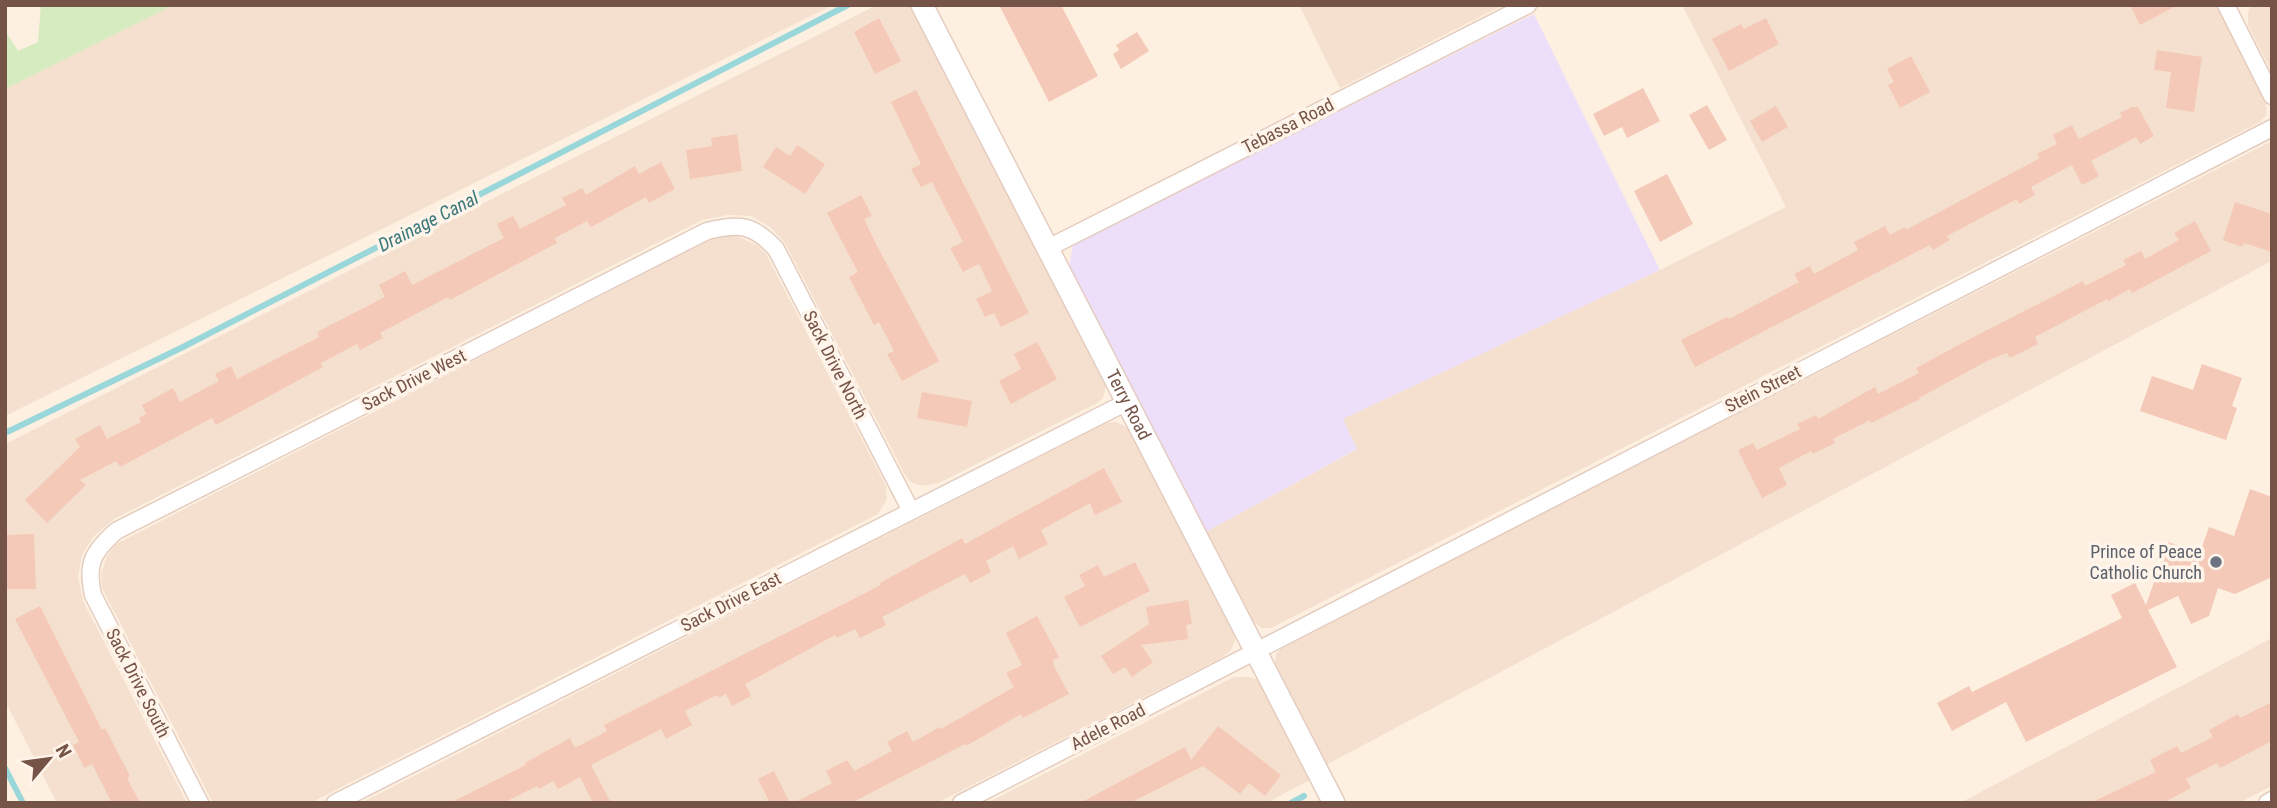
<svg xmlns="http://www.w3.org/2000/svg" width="2277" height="808" viewBox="0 0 2277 808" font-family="'Roboto Condensed',sans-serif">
  <rect width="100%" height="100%" fill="#fdf0e1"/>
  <g fill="#f5e0cf">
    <polygon points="174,5 833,5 5,416 5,89"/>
    <polygon points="877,5 912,5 1105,378 1106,386 1103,398 1097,403 939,483 922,486 911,482 905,475 785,243 770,227 751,216 728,215 702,220 114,519 93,537 82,555 78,577 83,601 187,803 57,803 5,701 5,444"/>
    <polygon points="1299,5 1503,5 1340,88"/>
    <polygon points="1682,5 2217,5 2266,103 2267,114 2260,122 1271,628 1262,628 1251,620 1206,532 1356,450 1343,419 1660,270 1786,207"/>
    <polygon points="2251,5 2272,5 2272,72 2248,25 2248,13"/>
    <polygon points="2272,141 2272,261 1326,765 1275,667 1276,654 1283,646"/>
    <polygon points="734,235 757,245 766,254 886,486 887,499 878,514 310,803 213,803 102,588 101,575 107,556 116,544 712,239"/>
    <polygon points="1116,422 1127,427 1134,434 1232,623 1235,640 1231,650 1223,657 937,803 361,803 1106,423"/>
    <polygon points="2272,638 2272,786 2239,803 1960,803"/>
    <polygon points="1234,677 1249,677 1258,680 1264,687 1312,779 1266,803 987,803"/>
  </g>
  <polygon fill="#eddef9" points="1534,14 1660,270 1343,419 1357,449 1206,532 1069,267 1073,244"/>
  <polygon fill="#d6ebbf" points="41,5 174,5 5,89 5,30 18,51 38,42"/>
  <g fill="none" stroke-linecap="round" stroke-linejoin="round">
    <g stroke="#9ad7da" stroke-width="6">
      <polyline points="5,433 183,347 848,5"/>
      <polyline points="5,768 23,803"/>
      <polyline points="1291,803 1304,796"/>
    </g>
  </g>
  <g fill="#f4c9b7">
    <polygon points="999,5 1061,5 1098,76 1049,102"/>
    <polygon points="2130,5 2178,5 2140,25"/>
    <polygon points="879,18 901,61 875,74 854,32"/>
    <polygon points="1766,18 1779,44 1729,71 1712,39 1741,24 1744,29"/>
    <polygon points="1137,32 1149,51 1121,69 1113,54 1119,50 1116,45"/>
    <polygon points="2157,50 2202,57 2194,112 2166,108 2171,72 2154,70"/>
    <polygon points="1911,56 1930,92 1900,108 1888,85 1894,82 1887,69"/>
    <polygon points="1643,88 1660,121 1627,138 1622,127 1604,136 1593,114"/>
    <polygon points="916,90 1029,313 1001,327 994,313 985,317 976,299 992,291 979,264 963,272 950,248 963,242 932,182 921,187 911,169 921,164 891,102"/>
    <polygon points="1707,105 1727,140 1709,150 1689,115"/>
    <polygon points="1776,106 1788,127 1762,142 1750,121"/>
    <polygon points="2132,107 2138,107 2154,136 2140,144 2136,137 2091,161 2099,176 2082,185 2072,165 2031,187 2035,195 2019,204 2017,199 1947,236 1950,240 1933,250 1930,245 1695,367 1681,340 1727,317 1729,319 1799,282 1794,274 1810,266 1814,274 1858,250 1854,242 1885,226 1890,235 1905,227 1906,230 2040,158 2037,154 2057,144 2053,135 2072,125 2079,139 2122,117 2120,113"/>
    <polygon points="737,134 742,171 690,179 686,150 712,146 711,138"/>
    <polygon points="797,145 825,164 805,194 763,167 776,147 790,156"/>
    <polygon points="661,162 675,189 649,203 646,197 591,227 587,221 555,238 557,243 450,300 448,297 380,333 383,338 360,350 357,344 321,363 323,367 216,425 212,418 120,467 116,461 80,480 86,485 47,523 25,500 80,447 75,439 100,425 107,439 141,422 139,418 146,414 142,405 173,388 180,402 219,381 215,374 231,366 237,379 319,337 317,332 385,297 379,285 405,271 412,285 504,238 497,224 513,216 520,229 566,205 562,198 582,188 586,195 635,166 639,174"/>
    <polygon points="1667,174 1693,224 1660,242 1634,191"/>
    <polygon points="861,195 872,216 864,219 877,246 939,361 902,381 887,354 894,351 879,322 874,325 849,277 858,272 827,213"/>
    <polygon points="2235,202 2272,214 2272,252 2244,243 2242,247 2223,240"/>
    <polygon points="2195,221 2211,251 2132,293 2130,289 2108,301 2107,299 2035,337 2038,344 2010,358 2007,353 1989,360 1919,398 1920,399 1871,423 1870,420 1833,439 1835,443 1813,454 1811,451 1779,468 1787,485 1762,498 1738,450 1753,443 1757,450 1800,429 1797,424 1816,415 1818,419 1875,387 1878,394 1919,373 1916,368 1964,342 2083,281 2085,286 2126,265 2123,260 2141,251 2145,259 2179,240 2174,233"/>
    <polygon points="1037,342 1057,379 1011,404 999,381 1021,369 1014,354"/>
    <polygon points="2202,364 2242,378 2232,406 2237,408 2226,440 2140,411 2152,376 2193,390"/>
    <polygon points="922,392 972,401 967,427 917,418"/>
    <polygon points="1104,468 1122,502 1095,515 1090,503 1041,530 1048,544 1019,559 1013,546 986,561 991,572 970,583 965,574 882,617 886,625 860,638 855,629 837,638 835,635 745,684 751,696 732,706 726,694 719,698 717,695 685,711 692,725 666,739 661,729 591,765 611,803 593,803 580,777 558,789 553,781 539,789 537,786 503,803 450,803 526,765 525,763 570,738 575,748 607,731 604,725 881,585 880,583 962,538 965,544"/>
    <polygon points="2250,489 2272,497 2272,577 2235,594 2218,588 2209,616 2191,624 2178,596 2148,610 2177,667 2026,742 2006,702 1952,731 1937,703 1969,686 1972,692 2122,618 2111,595 2135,583 2146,605 2168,542 2200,553 2209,527 2234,536"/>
    <polygon points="34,534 36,589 7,589 5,535"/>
    <polygon points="1135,562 1150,591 1080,627 1064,597 1085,586 1079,575 1098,565 1104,577"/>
    <polygon points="1188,600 1192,624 1186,625 1188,639 1141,645 1153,662 1132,677 1125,667 1113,674 1101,656 1149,624 1146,607"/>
    <polygon points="40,606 102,730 105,728 130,776 127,778 140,803 112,803 92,764 84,768 73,745 79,742 15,619"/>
    <polygon points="1037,616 1059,657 1053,660 1054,666 1069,694 1023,718 1021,714 966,746 965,744 851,803 794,803 832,783 826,771 847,760 854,771 892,751 887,742 907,731 913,742 940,727 941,729 1014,687 1006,673 1022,665 1006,633"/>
    <polygon points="2272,702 2272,741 2220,768 2217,763 2186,779 2191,788 2163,803 2090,803 2156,772 2150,760 2177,746 2181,753 2213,737 2209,730 2238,714 2240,718"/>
    <polygon points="1218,726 1281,775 1265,796 1249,783 1240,794 1203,766 1130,803 1080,803 1185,747 1191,760"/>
    <polygon points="774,771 790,803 770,803 758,779"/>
  </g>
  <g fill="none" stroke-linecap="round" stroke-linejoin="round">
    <defs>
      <g id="minor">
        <polyline points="2226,5 2272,96"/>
        <polyline points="1048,248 1528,5"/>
        <path d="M200 803 93 595C86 563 93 552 116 531L707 231C739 223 753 224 776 249L911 511"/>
        <polyline points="335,803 1127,402"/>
        <polyline points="961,803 2272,128"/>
        <polyline points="2267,803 2272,800"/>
      </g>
      <g id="tertiary">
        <path id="s1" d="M922 5 1334 803"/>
      </g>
    </defs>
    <use href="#minor" stroke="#e4cdc0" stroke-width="19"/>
    <use href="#tertiary" stroke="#e4cdc0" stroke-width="24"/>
    <use href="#minor" stroke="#fff" stroke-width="16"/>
    <use href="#tertiary" stroke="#fff" stroke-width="21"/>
  </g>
  <circle fill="#6b7280" stroke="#fff4e9" stroke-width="2.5" cx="2216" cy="562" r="7"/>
  <g text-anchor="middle" stroke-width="7" stroke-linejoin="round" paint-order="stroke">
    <g font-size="18" fill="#765347" stroke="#fff4e9">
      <text transform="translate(1288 126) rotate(-27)" y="6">Tebassa Road</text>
      <text transform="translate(835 365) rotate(63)" y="6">Sack Drive North</text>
      <text transform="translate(414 380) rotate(-27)" y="6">Sack Drive West</text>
      <text transform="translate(1763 389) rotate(-27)" y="6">Stein Street</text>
      <text dy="6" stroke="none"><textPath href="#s1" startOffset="450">Terry Road</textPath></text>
      <text transform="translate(731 602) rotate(-27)" y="6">Sack Drive East</text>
      <text transform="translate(138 683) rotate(63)" y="6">Sack Drive South</text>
      <text transform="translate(1108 727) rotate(-27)" y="6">Adele Road</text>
    </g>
    <g font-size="18" fill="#5b616d" stroke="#fff4e9" text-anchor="end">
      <text x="2202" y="558">Prince of Peace<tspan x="2202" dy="21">Catholic Church</tspan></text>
    </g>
    <g font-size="19" font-style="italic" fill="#3a787c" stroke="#fff4e9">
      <text transform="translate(428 221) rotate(-27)" y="7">Drainage Canal</text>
    </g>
  </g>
  <rect width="2277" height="808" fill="none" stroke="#765347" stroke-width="14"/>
  <g transform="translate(49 759) rotate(61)" stroke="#fff4e9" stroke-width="5" paint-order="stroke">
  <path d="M0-5L12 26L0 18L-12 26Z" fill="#765347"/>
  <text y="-10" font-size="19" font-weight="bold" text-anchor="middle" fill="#765347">N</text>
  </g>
</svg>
